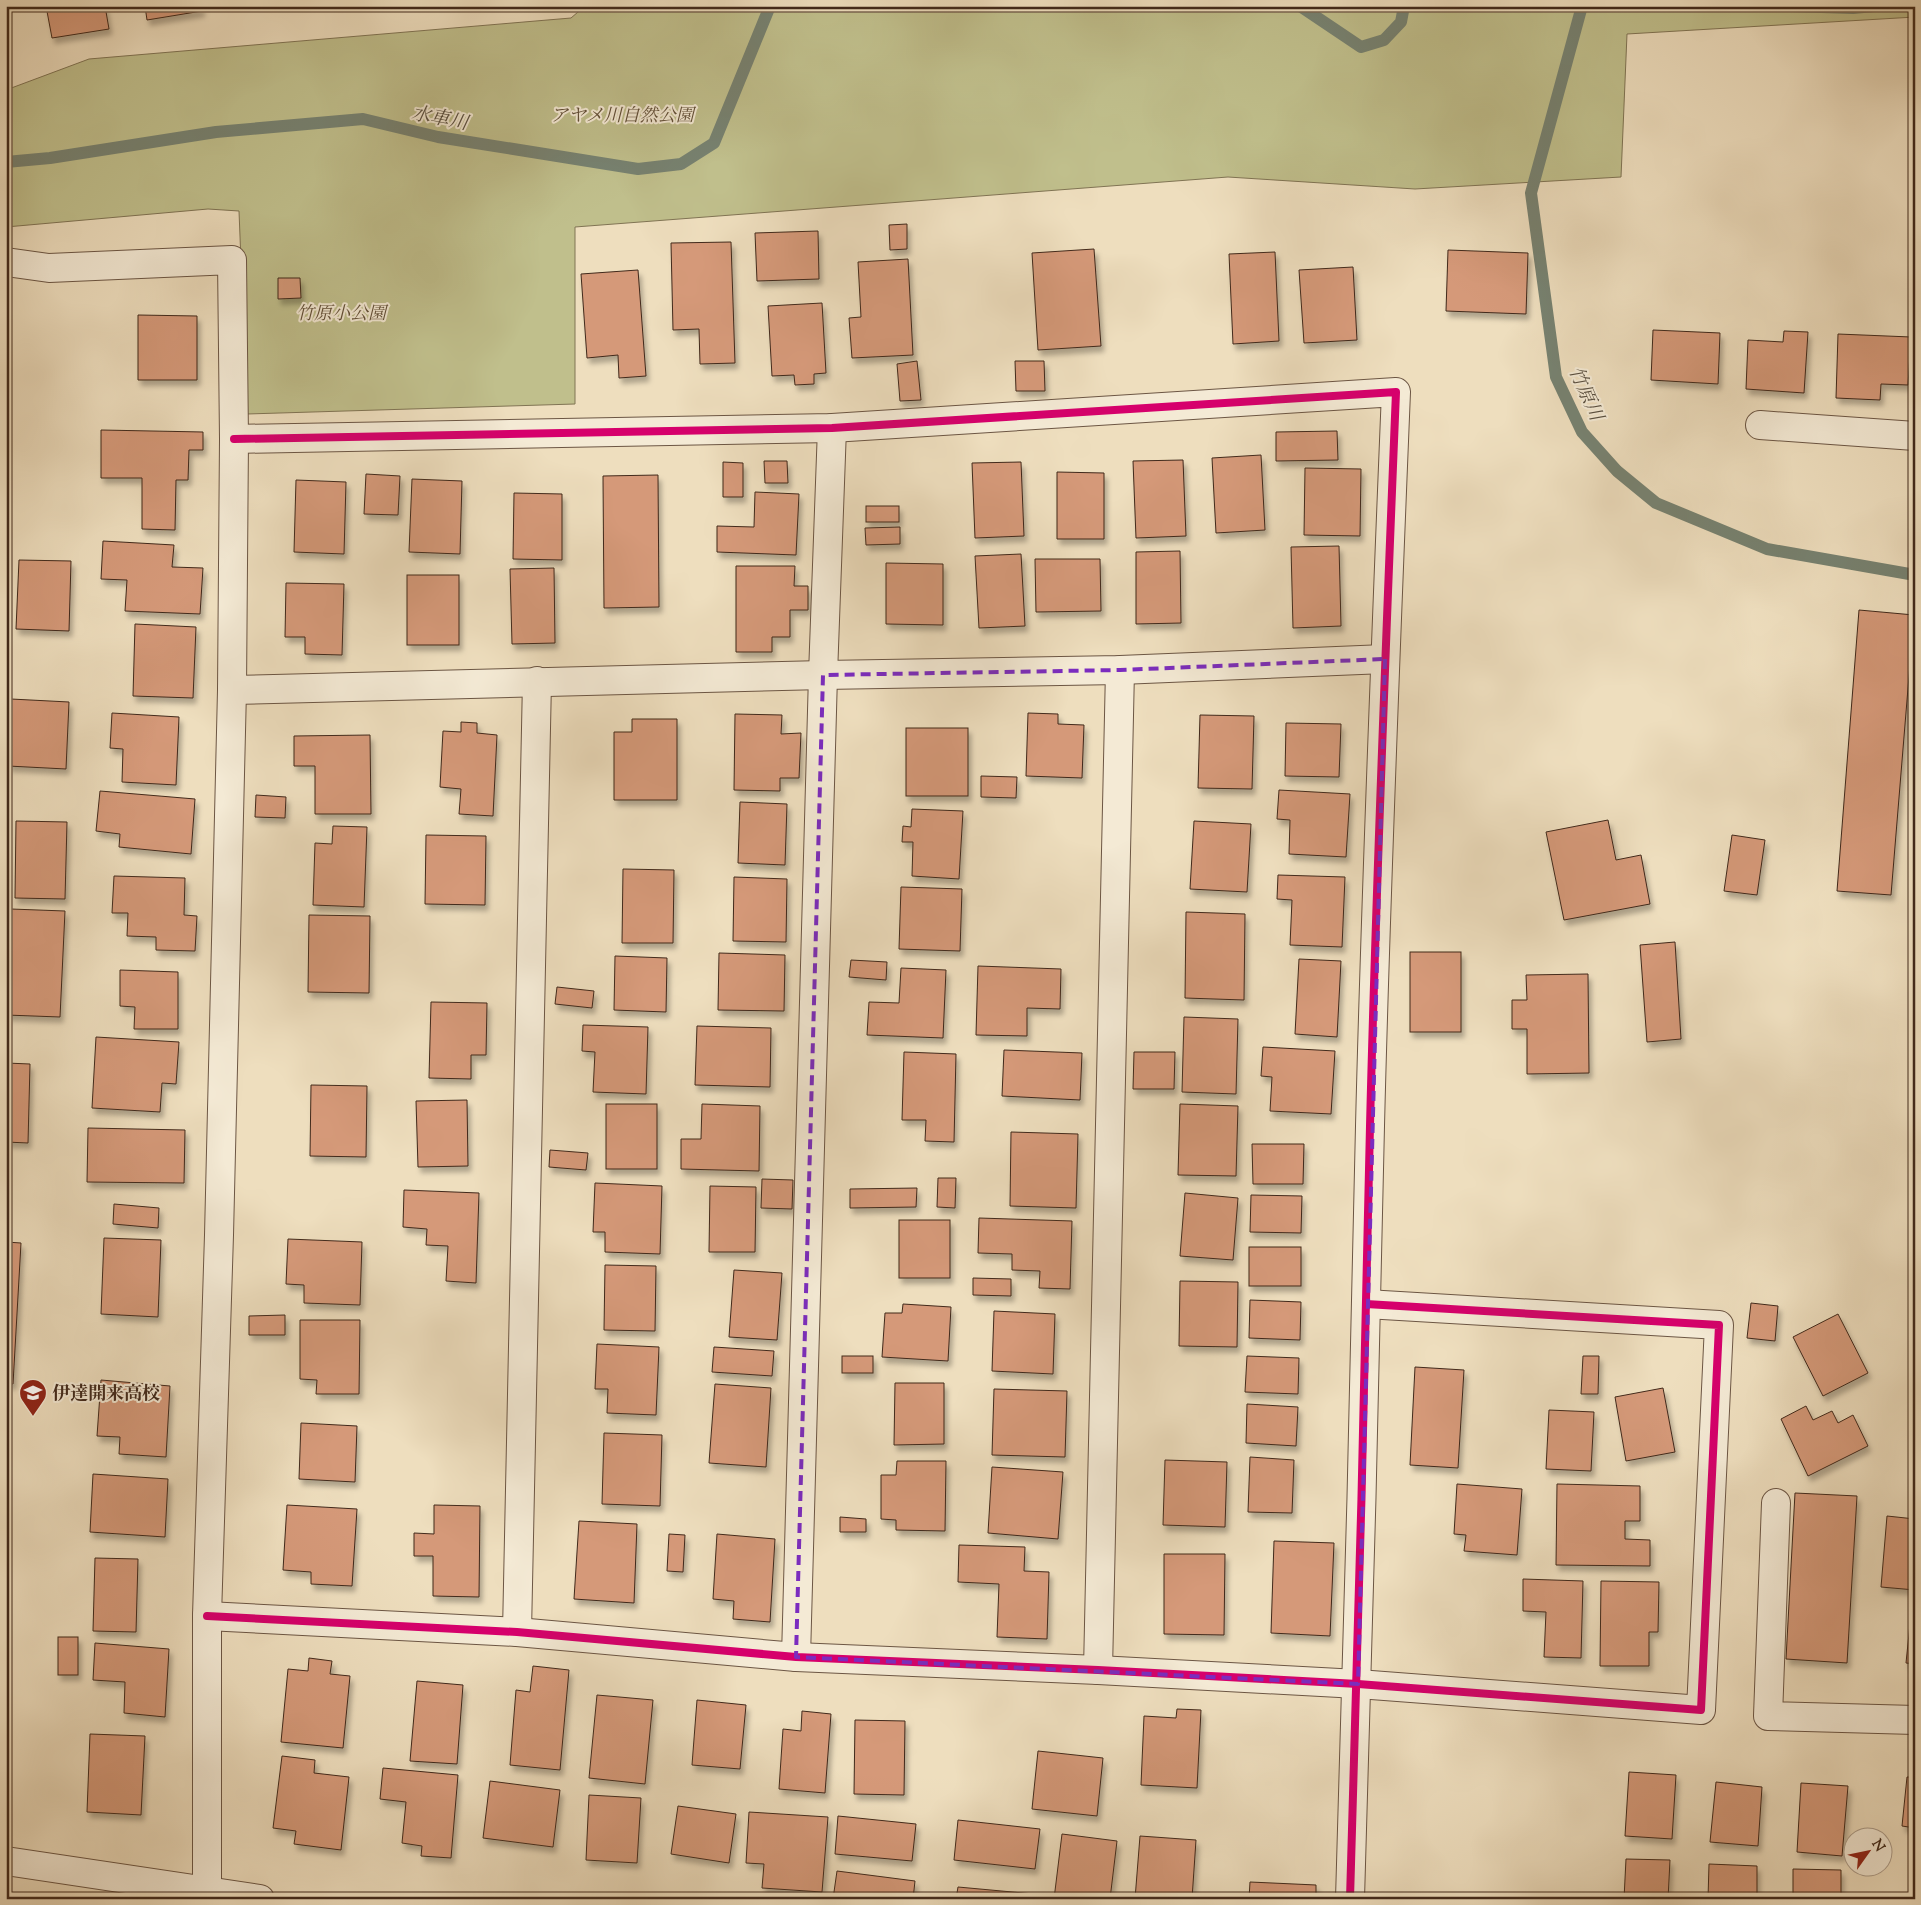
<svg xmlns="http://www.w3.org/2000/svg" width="1921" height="1905" viewBox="0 0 1921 1905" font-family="'Sorts Mill Goudy','Noto Serif JP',serif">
  <defs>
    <filter id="shadow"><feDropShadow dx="3" dy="5.5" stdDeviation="2.5" flood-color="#0004"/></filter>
  </defs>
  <rect width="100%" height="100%" fill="#eedebe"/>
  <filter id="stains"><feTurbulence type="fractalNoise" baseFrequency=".004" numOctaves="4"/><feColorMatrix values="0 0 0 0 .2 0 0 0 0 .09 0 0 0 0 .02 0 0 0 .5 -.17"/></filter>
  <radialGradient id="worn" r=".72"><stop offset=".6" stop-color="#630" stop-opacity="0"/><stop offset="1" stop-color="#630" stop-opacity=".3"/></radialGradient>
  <polygon fill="#c0bf8c" stroke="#807454" points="585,6 1915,6 1915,17 1627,34 1621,177 1415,189 1228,177 575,227 575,404 247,414 239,211 208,209 6,227 6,90 89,59 571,18"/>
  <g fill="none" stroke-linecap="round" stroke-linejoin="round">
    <g stroke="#778271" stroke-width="12">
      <polyline points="1300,6 1361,47 1384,40 1401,22 1404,6"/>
      <polyline points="1582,6 1531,193 1556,377 1582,432 1617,471 1656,503 1767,549 1915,575"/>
      <polyline points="1790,6 1853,8 1874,6"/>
      <polyline points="6,162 50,158 216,132 363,119 438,137 638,169 681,164 714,143 770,6"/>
    </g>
  </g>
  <g fill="#d59979" stroke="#41291b" filter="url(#shadow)">
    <polygon points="46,6 105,6 109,29 52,38"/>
    <polygon points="145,6 201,6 202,11 147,20"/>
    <polygon points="907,224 907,249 890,250 889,225"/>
    <polygon points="818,231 819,279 757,281 755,233"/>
    <polygon points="731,242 735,363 700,364 699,329 673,330 671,243"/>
    <polygon points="1094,249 1101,346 1038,350 1032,253"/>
    <polygon points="1448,250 1528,253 1526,314 1446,311"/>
    <polygon points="1275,252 1279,341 1233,344 1229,254"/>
    <polygon points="908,259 913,355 852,358 849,318 861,317 858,262"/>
    <polygon points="1353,267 1357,340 1304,343 1299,270"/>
    <polygon points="638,270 646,376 619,378 618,355 587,358 581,274"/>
    <polygon points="278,278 300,278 301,298 278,299"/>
    <polygon points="822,303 826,373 814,374 814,384 795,385 794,375 772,376 768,306"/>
    <polygon points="138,315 197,316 197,380 138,380"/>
    <polygon points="1653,330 1720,333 1718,384 1651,380"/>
    <polygon points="1784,331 1808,332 1804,393 1746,389 1748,340 1783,342"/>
    <polygon points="1838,334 1911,337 1908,385 1881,384 1880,400 1836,398"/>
    <polygon points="917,361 921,400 900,401 897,364"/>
    <polygon points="1015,361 1044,361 1045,391 1016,391"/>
    <polygon points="101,430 203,432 203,450 189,450 188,480 176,480 175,530 142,529 142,478 101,478"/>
    <polygon points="1337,431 1338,460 1276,461 1276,432"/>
    <polygon points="1261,455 1265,530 1216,533 1212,458"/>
    <polygon points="1183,460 1186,536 1136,538 1133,461"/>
    <polygon points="764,461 787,461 788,483 765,483"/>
    <polygon points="723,462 743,463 743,497 723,497"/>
    <polygon points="1021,462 1024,536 975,538 972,463"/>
    <polygon points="1305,468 1361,469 1360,536 1304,535"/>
    <polygon points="1057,472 1104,473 1104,539 1057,539"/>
    <polygon points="366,474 400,476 398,515 364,514"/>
    <polygon points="658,475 659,607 604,608 603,476"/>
    <polygon points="412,479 462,481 460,554 409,552"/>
    <polygon points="296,480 346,482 344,554 294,552"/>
    <polygon points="755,492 799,494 796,555 717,552 717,526 754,527"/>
    <polygon points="514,493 562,494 562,560 513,559"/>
    <rect x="866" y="506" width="33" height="16"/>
    <polygon points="900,527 900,544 866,545 865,528"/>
    <polygon points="103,541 174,545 172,567 203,568 200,614 125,611 127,580 101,579"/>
    <polygon points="1339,546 1341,626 1293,628 1291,547"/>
    <polygon points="1180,551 1181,623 1136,624 1136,552"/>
    <polygon points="1021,554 1025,626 979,628 975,556"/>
    <polygon points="1035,559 1100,559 1101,611 1036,612"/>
    <polygon points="19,560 71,561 69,631 16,629"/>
    <polygon points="886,563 943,564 943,625 886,624"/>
    <polygon points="736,566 795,566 794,586 808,586 808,610 790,610 790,637 772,637 772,652 736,652"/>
    <polygon points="554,568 555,643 512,644 510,569"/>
    <rect x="407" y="575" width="52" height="70"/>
    <polygon points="286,583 344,584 342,655 305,654 305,637 285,637"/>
    <polygon points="1859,610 1914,615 1891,895 1837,891"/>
    <polygon points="135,624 196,627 193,698 133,696"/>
    <polygon points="11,699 69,702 66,769 8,766"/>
    <polygon points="112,713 179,717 176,785 122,782 123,749 110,748"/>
    <polygon points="1028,713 1058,714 1058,724 1084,725 1082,778 1026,776"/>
    <polygon points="735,714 782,715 781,734 801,733 799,778 780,778 780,791 734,790"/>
    <polygon points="1200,715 1254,716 1252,789 1198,788"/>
    <polygon points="632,719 677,719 677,800 614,800 614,732 632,732"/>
    <polygon points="461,722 477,723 477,733 497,735 493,816 459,814 461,789 440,787 443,731 461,732"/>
    <polygon points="1286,723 1341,724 1339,777 1285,776"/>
    <rect x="906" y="728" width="62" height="68"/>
    <polygon points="370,735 371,814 315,814 315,766 294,766 294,736"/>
    <polygon points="981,776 1017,777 1016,798 981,797"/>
    <polygon points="1279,790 1350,794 1346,857 1289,854 1290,820 1277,819"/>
    <polygon points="100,791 195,799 191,854 119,847 120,834 96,831"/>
    <polygon points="256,795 286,797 285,818 255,817"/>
    <polygon points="740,802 787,804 785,865 738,863"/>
    <polygon points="912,809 963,811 959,879 912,876 913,842 902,842 903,826 911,827"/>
    <polygon points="1608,820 1616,860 1641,855 1650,904 1564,920 1546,832"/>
    <polygon points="16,821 67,822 65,899 15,898"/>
    <polygon points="1194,821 1251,824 1247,892 1190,889"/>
    <polygon points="333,826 367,827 364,907 313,905 315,843 332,844"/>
    <polygon points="426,835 486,836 485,905 425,904"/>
    <polygon points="1732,835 1765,840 1757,895 1724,891"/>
    <polygon points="623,869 674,870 673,943 622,943"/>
    <polygon points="1278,875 1345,877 1342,947 1290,945 1292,900 1277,899"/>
    <polygon points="114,876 185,878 184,915 197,916 195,951 156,950 156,937 127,936 128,913 112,913"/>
    <polygon points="734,877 787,879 786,942 733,941"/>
    <polygon points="901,887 962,889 960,951 899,949"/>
    <polygon points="11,909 65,911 60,1017 6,1015"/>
    <polygon points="1186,912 1245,914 1244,1000 1185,998"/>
    <polygon points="309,915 370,916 369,993 308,992"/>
    <polygon points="1675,942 1681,1039 1647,1042 1640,945"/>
    <rect x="1410" y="952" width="51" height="80"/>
    <polygon points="719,953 785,955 784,1011 718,1010"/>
    <polygon points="615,956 667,958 666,1012 614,1010"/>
    <polygon points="1299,959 1341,961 1337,1037 1295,1034"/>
    <polygon points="851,960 887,962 886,980 849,977"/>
    <polygon points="978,966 1061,969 1060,1009 1027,1008 1027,1036 976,1035"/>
    <polygon points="901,968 946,970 943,1038 867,1035 869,1002 899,1003"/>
    <polygon points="120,970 178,972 178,1029 134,1029 135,1007 120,1006"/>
    <polygon points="1588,974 1589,1073 1527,1074 1527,1029 1512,1029 1512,1000 1527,1000 1526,975"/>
    <polygon points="557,987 594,991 592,1008 555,1004"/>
    <polygon points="431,1002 487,1003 486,1055 471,1055 471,1079 429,1078"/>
    <polygon points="1184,1017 1238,1019 1236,1094 1182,1092"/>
    <polygon points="583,1025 648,1027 646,1094 593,1092 595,1052 582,1051"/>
    <polygon points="697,1026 771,1028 770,1087 695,1085"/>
    <polygon points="96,1037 179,1042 176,1084 162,1083 160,1112 92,1108"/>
    <polygon points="1263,1047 1335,1051 1331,1114 1270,1111 1272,1077 1261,1076"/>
    <polygon points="1004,1050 1082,1053 1080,1100 1002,1096"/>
    <polygon points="904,1052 956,1054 954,1142 925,1141 926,1120 902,1120"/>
    <polygon points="1134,1052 1175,1052 1174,1089 1133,1089"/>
    <polygon points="6,1063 30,1064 28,1143 6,1142"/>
    <polygon points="311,1085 367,1086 366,1157 310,1156"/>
    <polygon points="467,1100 468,1166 418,1167 416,1101"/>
    <rect x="606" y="1104" width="51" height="65"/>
    <polygon points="702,1104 760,1106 759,1171 681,1169 681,1139 701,1139"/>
    <polygon points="1180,1104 1238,1106 1236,1176 1178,1175"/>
    <polygon points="88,1128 185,1130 184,1183 87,1182"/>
    <polygon points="1011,1132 1078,1134 1076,1208 1010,1206"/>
    <polygon points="1252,1144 1304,1144 1303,1184 1253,1184"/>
    <polygon points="550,1150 588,1153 586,1170 549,1167"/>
    <polygon points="938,1178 956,1178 955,1208 937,1207"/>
    <polygon points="762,1179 793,1180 792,1209 761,1208"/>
    <polygon points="595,1183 662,1186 660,1254 605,1252 605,1232 593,1232"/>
    <polygon points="710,1186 756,1187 755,1252 709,1252"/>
    <polygon points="917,1188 916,1207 850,1208 850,1189"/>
    <polygon points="404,1190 479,1193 476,1283 446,1281 448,1246 426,1245 427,1229 403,1227"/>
    <polygon points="1185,1193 1238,1198 1233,1260 1180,1256"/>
    <polygon points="1251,1195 1302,1196 1301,1233 1250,1232"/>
    <polygon points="114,1204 159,1208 158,1228 113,1224"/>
    <polygon points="979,1218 1072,1221 1070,1289 1039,1288 1040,1271 1012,1270 1012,1254 978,1253"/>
    <rect x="899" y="1220" width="51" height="58"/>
    <polygon points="104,1238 161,1240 158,1317 101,1314"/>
    <polygon points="288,1239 362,1242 360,1305 304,1303 304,1285 286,1284"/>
    <polygon points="6,1242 21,1243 13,1384 6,1383"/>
    <rect x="1249" y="1247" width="52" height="39"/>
    <polygon points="605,1265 656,1266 655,1331 604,1330"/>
    <polygon points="734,1270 782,1273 777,1340 729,1337"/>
    <polygon points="973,1278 1011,1279 1011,1296 973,1295"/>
    <polygon points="1180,1281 1238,1282 1237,1347 1179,1346"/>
    <polygon points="1250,1300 1301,1302 1300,1340 1249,1338"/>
    <polygon points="1751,1303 1778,1306 1775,1341 1747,1338"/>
    <polygon points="903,1304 951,1307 948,1361 882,1357 885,1313 902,1313"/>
    <polygon points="994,1311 1055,1314 1053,1374 992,1371"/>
    <polygon points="1838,1314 1868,1373 1823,1396 1793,1337"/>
    <polygon points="285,1315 285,1335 249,1335 249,1316"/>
    <polygon points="300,1320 360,1320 359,1394 316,1394 317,1380 300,1379"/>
    <polygon points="597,1344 659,1347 656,1415 607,1413 608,1389 595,1389"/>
    <polygon points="714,1347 774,1351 772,1376 712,1372"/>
    <rect x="842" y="1356" width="31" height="17"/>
    <polygon points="1247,1356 1299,1358 1298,1394 1245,1392"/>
    <polygon points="1583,1356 1599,1356 1598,1394 1581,1394"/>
    <polygon points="1415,1367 1464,1370 1458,1468 1410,1465"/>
    <polygon points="101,1380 170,1386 166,1457 119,1454 120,1437 97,1436"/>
    <polygon points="895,1383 944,1383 944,1444 894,1445"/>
    <polygon points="715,1384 771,1388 766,1467 709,1463"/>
    <polygon points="1663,1388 1675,1452 1626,1461 1615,1397"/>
    <polygon points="994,1389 1067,1391 1065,1457 992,1455"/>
    <polygon points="1247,1404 1298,1407 1296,1446 1246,1443"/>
    <polygon points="1806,1406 1813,1420 1832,1411 1838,1423 1853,1415 1868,1446 1808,1476 1781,1419"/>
    <polygon points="1549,1410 1594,1412 1591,1471 1546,1469"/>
    <polygon points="301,1423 357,1426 355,1482 299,1479"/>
    <polygon points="604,1433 662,1435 660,1506 602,1504"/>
    <polygon points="1250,1457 1294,1460 1292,1513 1248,1512"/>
    <polygon points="1165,1460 1227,1462 1225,1527 1163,1525"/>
    <polygon points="897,1461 946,1461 945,1531 896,1530 896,1520 881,1519 881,1475 896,1475"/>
    <polygon points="992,1467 1063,1472 1058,1539 988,1533"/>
    <polygon points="93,1474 168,1479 165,1537 90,1532"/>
    <polygon points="1457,1484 1522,1489 1517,1555 1464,1551 1466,1535 1454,1534"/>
    <polygon points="1557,1484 1640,1486 1640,1521 1625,1521 1625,1539 1650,1540 1650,1566 1556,1565"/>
    <polygon points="1795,1493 1857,1496 1847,1663 1786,1659"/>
    <polygon points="287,1505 357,1509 352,1586 311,1584 311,1572 283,1570"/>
    <polygon points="434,1505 480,1506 479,1597 433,1596 433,1556 414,1556 414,1533 434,1534"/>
    <polygon points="1887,1516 1915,1519 1915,1590 1881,1587"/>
    <polygon points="840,1517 866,1519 866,1532 840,1532"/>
    <polygon points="579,1521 637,1524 634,1603 574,1599"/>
    <polygon points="669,1534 685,1535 683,1572 667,1571"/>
    <polygon points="717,1534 775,1539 770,1622 733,1619 734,1601 713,1599"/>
    <polygon points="1274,1541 1334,1543 1330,1636 1271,1633"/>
    <polygon points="959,1545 1025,1547 1024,1571 1049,1572 1047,1639 997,1637 999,1584 958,1582"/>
    <polygon points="1164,1554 1225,1554 1224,1635 1164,1634"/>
    <polygon points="95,1558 138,1559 136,1632 93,1631"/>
    <polygon points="1523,1579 1583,1581 1581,1658 1544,1657 1546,1612 1523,1611"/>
    <polygon points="1601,1581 1659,1582 1658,1632 1649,1632 1649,1666 1600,1666"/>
    <polygon points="1911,1614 1915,1614 1915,1664 1906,1663"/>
    <rect x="58" y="1637" width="20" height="38"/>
    <polygon points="95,1643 169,1649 165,1717 124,1713 125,1682 93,1680"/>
    <polygon points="309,1658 332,1661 330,1674 350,1676 343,1748 281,1742 288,1669 308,1671"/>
    <polygon points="533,1666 569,1670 560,1770 510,1765 516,1690 530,1692"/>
    <polygon points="417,1681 463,1685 457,1764 410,1761"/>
    <polygon points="597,1695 653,1700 645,1784 589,1778"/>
    <polygon points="697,1700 746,1705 740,1769 692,1765"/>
    <polygon points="1177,1709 1201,1710 1197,1788 1141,1785 1144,1716 1176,1718"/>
    <polygon points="802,1711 831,1714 825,1793 779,1789 783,1729 801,1731"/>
    <polygon points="855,1720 905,1721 904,1795 854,1794"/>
    <polygon points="90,1734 145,1736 141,1815 87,1812"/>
    <polygon points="1038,1751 1103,1758 1097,1816 1032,1809"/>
    <polygon points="282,1756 315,1760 314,1773 349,1777 341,1850 294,1844 296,1831 273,1828"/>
    <polygon points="383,1768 458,1775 451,1858 421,1856 422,1846 402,1843 406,1802 380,1799"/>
    <polygon points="1629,1772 1676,1775 1672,1839 1625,1836"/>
    <polygon points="1907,1777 1915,1777 1915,1828 1902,1826"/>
    <polygon points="490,1781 560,1790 553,1847 483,1838"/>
    <polygon points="1716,1782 1762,1787 1758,1846 1710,1842"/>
    <polygon points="1801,1783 1848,1786 1842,1856 1797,1852"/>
    <polygon points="589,1795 641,1798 637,1863 586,1860"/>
    <polygon points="678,1806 736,1814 729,1863 671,1854"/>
    <polygon points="749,1812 828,1817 822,1892 762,1888 764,1864 746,1863"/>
    <polygon points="838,1816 916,1824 912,1861 835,1854"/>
    <polygon points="958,1820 1040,1829 1035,1869 954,1860"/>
    <polygon points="1062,1834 1117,1841 1110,1899 1054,1899"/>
    <polygon points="1140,1836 1196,1840 1192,1899 1135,1899"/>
    <polygon points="1626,1859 1670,1860 1668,1899 1624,1899"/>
    <polygon points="1709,1864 1757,1866 1757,1899 1708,1899"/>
    <polygon points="1793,1869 1841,1870 1841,1899 1793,1899"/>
    <polygon points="837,1871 915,1881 913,1899 833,1899"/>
    <polygon points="1250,1882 1316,1885 1316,1899 1249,1899"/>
    <polygon points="958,1887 1034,1894 1034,1899 956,1899"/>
  </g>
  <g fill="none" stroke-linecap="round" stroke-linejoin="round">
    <defs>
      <g id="minor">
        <polyline points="6,262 49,268 232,260 234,439 232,690 219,1235 207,1616 207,1891"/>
        <polyline points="1760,425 1915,436"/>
        <path d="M234 439 832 428 1396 392C1386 637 1376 882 1370 1126 1364 1384 1359 1641 1350 1899"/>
        <polyline points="232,690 823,675 1120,670 1385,659"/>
        <polyline points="1776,1503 1768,1716 1915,1720"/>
        <polyline points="207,1616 517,1632 796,1657 1098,1670 1358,1684 1701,1710 1719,1325 1366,1304"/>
        <polyline points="517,1632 537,681"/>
        <polyline points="796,1657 823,675 832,428"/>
        <polyline points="1098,1670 1120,670"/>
        <polyline points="6,1861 260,1899"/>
      </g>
    </defs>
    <use href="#minor" stroke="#6c5644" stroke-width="30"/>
    <use href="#minor" stroke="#f4ead5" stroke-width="28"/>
    <defs>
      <g id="cycleway">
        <path d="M234 439 832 428 1396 392C1386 637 1376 882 1370 1126 1364 1384 1359 1641 1350 1899"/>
        <polyline points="207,1616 517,1632 796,1657 1098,1670 1358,1684 1701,1710 1719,1325 1366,1304"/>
      </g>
    </defs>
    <use href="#cycleway" stroke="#f4ead5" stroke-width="11"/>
    <use href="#cycleway" stroke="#d6006c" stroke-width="8"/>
  </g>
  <path fill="none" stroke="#7b2cbf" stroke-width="4" stroke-dasharray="10 6" stroke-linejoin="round" d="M1385 659 1358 1684 796 1657 823 675 1120 670Z"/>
  <defs>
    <symbol id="school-pin" viewBox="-11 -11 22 30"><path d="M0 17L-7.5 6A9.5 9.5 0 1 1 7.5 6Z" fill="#8f2418" stroke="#f4ead5"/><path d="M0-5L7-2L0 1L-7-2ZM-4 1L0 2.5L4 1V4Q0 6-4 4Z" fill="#fff"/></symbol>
  </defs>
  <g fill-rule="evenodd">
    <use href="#school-pin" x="17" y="1377" width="32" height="43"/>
  </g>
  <g text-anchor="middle" stroke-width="4" stroke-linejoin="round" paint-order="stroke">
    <g font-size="18" font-style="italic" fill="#614e37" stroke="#f4ead5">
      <text x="622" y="121">アヤメ川自然公園</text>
      <text x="341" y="319">竹原小公園</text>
    </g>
    <g font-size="18" font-weight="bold" fill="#41291b" stroke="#f4ead5" text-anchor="start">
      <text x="52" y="1399">伊達開来高校</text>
    </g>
    <g font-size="19" font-style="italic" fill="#584e3f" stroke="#f4ead5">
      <text transform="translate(440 117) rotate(11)" y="7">水車川</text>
      <text transform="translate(1587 393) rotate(66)" y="7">竹原川</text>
    </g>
  </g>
  <rect width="1921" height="1905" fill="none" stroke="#eedebe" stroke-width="25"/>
  <rect x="8" y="8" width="1906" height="1890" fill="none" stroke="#41291b" stroke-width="2.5"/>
  <rect x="12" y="12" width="1896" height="1880" fill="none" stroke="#41291b"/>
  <g transform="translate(1868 1852) rotate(57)"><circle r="24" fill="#f4ead5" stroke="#ac9d8b"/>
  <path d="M0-4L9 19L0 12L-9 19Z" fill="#8f2418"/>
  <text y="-8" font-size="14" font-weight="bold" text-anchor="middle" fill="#41291b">N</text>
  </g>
  <rect width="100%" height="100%" filter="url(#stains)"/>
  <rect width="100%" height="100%" fill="url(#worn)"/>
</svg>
